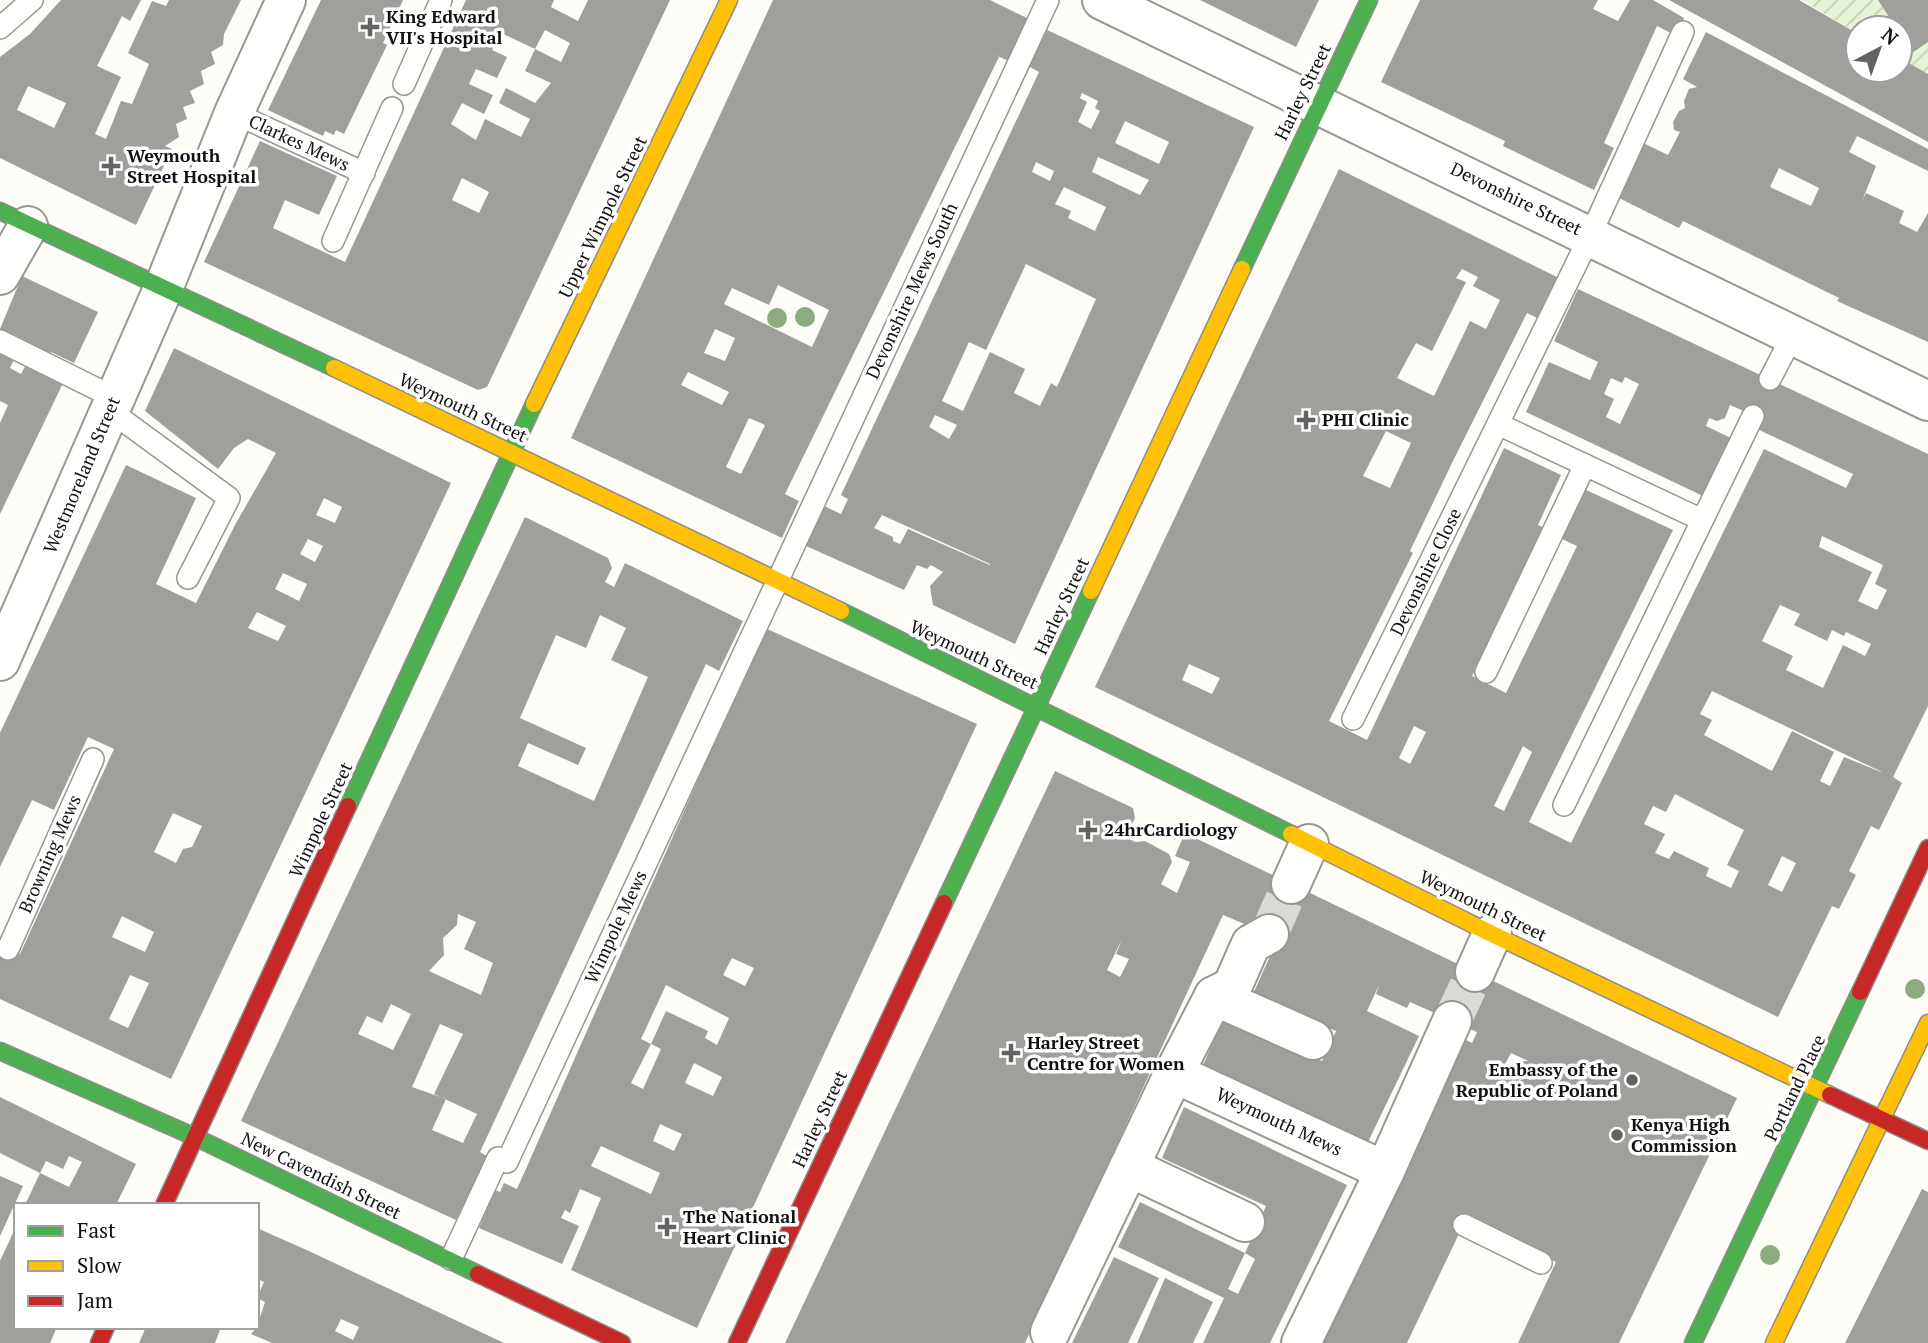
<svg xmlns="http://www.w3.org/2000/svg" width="1928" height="1343" viewBox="0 0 1928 1343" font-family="'PT Serif',serif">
  <defs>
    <pattern id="garden-furrows" width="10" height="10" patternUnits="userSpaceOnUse" patternTransform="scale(1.75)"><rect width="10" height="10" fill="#e7f3d7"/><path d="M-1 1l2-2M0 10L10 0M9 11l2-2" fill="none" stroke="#c5cfb8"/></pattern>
  </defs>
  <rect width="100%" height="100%" fill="#fdfcf7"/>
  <g fill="url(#garden-furrows)">
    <polygon points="1802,0 1878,0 1896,28 1858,28 1858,34"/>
    <polygon points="1900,34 1912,52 1928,42 1928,74 1900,58"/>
  </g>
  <g fill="#a19f9c" fill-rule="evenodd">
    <path d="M61 0H141L130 21 122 16 97 66 121 77 95 134 106 139 121 101 132 104 149 64 128 53 152 1 166 6 169 0H241L224 34 223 45 211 52 215 64 201 71 204 84 190 91 195 103 183 107 187 119 176 124 179 137 165 146 172 149 136 225 0 158V57L30 34ZM28 86 66 103 54 128 17 110Z"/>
    <polygon points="321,0 403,0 383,43 387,45 344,134 336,130 334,135 325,131 323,136 268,110"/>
    <path d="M466 0H554L551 7 578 21 588 0H670L487 387 478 390 204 262 260 141 337 176 319 215 285 200 273 228 345 262ZM545 30 570 43 561 62 535 49 525 71 551 83 535 103 506 88 499 103 530 119 521 137 485 119 476 140 451 124 462 103 484 114 493 95 469 84 476 69 497 78 507 57 492 50 501 33 535 49ZM462 178 489 192 479 213 452 200Z"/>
    <path d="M773 0H990L1029 19 1009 61 985 51 999 57 785 494 799 501 782 538 571 438ZM778 285 829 310 812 347 724 304 732 288 769 305ZM715 329 735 338 725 361 704 353ZM688 372 729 392 722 405 681 385ZM749 418 765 425 741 474 726 467Z"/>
    <polygon points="1200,0 1319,0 1296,47"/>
    <polygon points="1420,0 1598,0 1593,9 1618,21 1630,0 1653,0 1684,18 1675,35 1657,26 1604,143 1614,148 1594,190 1503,146 1505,141 1381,82"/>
    <polygon points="1669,0 1799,0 1858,34 1858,70 1900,70 1900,58 1928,74 1928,142"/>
    <polygon points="1878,0 1928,0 1928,42 1912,53 1900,34 1900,28 1896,28"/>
    <path d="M1045 29 1254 127 1015 644 933 605 930 586 943 572 931 565 927 569 917 565 904 590 804 545 822 505 841 514 848 499 841 495 1039 72 1028 66ZM1082 93 1098 101 1095 108 1100 111 1091 129 1078 122 1087 102 1080 98ZM1125 121 1169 142 1159 164 1115 143ZM1098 157 1149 180 1140 195 1092 172ZM1036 162 1054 171 1050 181 1032 172ZM1064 187 1106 207 1095 231 1068 218 1071 211 1055 204ZM1026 264 1096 299 1057 387 1051 383 1040 406 1014 393 1025 369 990 352 963 411 942 401 969 342 986 350ZM935 415 957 425 949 439 929 427ZM882 515 990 564V565L908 529 900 544 893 541V537L874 528Z"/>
    <path d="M1706 32 1928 149V171L1857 136 1849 152 1876 166 1862 201 1866 193 1904 211 1899 223 1917 232 1928 213V342L1837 301 1839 298 1683 221 1679 228 1613 195 1639 141 1668 155 1680 132 1674 130 1673 122 1679 111 1685 108 1684 101 1689 89 1697 87 1683 79ZM1779 168 1819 188 1811 206 1770 187Z"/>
    <path d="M1339 169 1559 278 1539 319 1527 313 1452 463 1410 551 1413 553 1329 721 1367 740 1504 448 1561 475 1538 525 1545 528 1472 676 1506 693 1577 546 1562 539 1584 489 1673 530 1529 822 1571 843 1764 449 1846 488 1853 474 1755 428 1759 418 1730 405 1725 418 1717 421 1709 418 1706 426 1731 438 1703 496 1526 412 1549 362 1590 380 1598 362 1554 341 1578 289 1928 454V706L1893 777 1902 783 1879 830 1871 826 1849 871 1856 875 1839 909 1832 906 1778 1017 1095 687ZM1462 269 1478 277 1473 286 1500 300 1486 329 1470 321 1434 396 1397 378 1416 343 1432 351 1466 282 1456 278ZM1625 377 1639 384 1620 424 1606 417 1614 399 1604 394 1611 378 1622 383ZM1386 431 1411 443 1390 488 1363 476ZM1822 536 1883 565 1875 584 1887 590 1877 610 1858 601 1872 572 1819 547ZM1780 605 1800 614 1794 625 1827 641 1832 630 1844 636 1846 632 1871 644 1865 656 1843 645 1823 688 1786 670 1793 656 1762 641ZM1189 664 1220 678 1212 694 1182 680ZM1712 691 1882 772H1881L1844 757 1830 786 1820 781 1834 752 1792 731 1772 771 1704 735 1712 720 1700 714ZM1414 726 1426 732 1410 764 1399 758ZM1523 746 1532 752 1504 811 1494 806ZM1675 794 1744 830 1727 865 1739 871 1731 888 1706 876 1709 868 1674 851 1669 859 1655 853 1665 834 1644 824 1653 806 1666 812ZM1782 856 1796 863 1782 892 1768 885Z"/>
    <polygon points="22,276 98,312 74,363 51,352 47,362 19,349 24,340 0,329"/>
    <polygon points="0,347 16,355 10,368 21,374 28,361 65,379 0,514 0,423 8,405 0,401"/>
    <path d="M174 348 451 483 171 1079 0 999V945L20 954 114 749 88 737 54 810 32 800 0 867V733L126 465 196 498 156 584 196 603 235 525 276 453 248 439 234 448 218 469 145 411ZM324 498 342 507 335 523 316 515ZM308 539 323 546 315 562 300 554ZM283 573 307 584 299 601 275 589ZM257 612 286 626 278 641 248 628ZM173 813 202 826 192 847 183 849 176 863 154 852ZM122 916 154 932 145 952 112 937ZM130 975 149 983 128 1028 109 1019Z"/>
    <path d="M525 517 608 558 612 568 605 582 614 587 625 563 743 621 719 671 706 664 480 1152 487 1156 456 1220 241 1121ZM600 615 626 628 611 660 648 677 594 801 518 766 528 743 578 765 586 748 520 718 556 635 586 648ZM458 914 476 922 464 949 493 963 481 995 429 971 444 955 443 938 457 925ZM391 1004 411 1014 393 1050 358 1034 367 1016 382 1023ZM440 1024 463 1034 434 1094 477 1114 463 1143 432 1130 446 1099 412 1087Z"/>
    <path d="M765 628 977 724 697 1328 571 1270 601 1198 580 1189 570 1213 565 1210 561 1218 579 1226 562 1264 479 1228 495 1190 500 1192 504 1183 517 1189ZM732 958 754 968 745 986 723 975ZM666 985 729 1018 717 1045 705 1038 708 1031 666 1011 651 1044 661 1049 643 1089 631 1083 651 1044 641 1039ZM694 1063 722 1077 713 1096 685 1083ZM660 1124 682 1134 674 1151 653 1141ZM601 1146 660 1173 651 1194 591 1166Z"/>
    <path d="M1055 771 1133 808 1135 818 1126 837 1135 842 1145 841 1169 854 1172 862 1161 884 1177 893 1190 862 1175 856 1185 833 1737 1098 1619 1343H1518L1556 1262 1466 1219 1407 1343H1318L1458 1036 1472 1043 1477 1032 1410 1002 1407 1008 1376 994 1379 985 1367 1011 1419 1036 1368 1142 1203 1065 1225 1016 1322 1061 1336 1031 1253 994 1278 938 1223 915 1025 1343H785ZM1122 939 1116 954 1129 959 1120 977 1107 970ZM1511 1053 1528 1061H1523L1518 1072 1504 1066Z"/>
    <path d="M0 1097 136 1164 116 1205H25L40 1173 0 1153ZM69 1156 82 1162 69 1187 40 1173 46 1161 63 1169Z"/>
    <polygon points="1184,1107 1347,1185 1270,1343 1203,1343 1224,1298 1118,1247 1140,1202 1245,1253 1228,1289 1238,1294 1255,1259 1245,1253 1266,1206 1162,1158"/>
    <polygon points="0,1176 23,1186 0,1236"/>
    <polygon points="1922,1189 1928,1192 1928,1343 1845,1343"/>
    <path d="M257 1228 311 1252 504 1343H272L251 1334 257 1327 265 1302 257 1298 264 1282 257 1279ZM341 1319 359 1327 353 1340 335 1331Z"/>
    <polygon points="13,1233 16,1234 16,1327 57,1327 50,1343 0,1343 0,1261"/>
    <polygon points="1114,1257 1159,1278 1128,1343 1072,1343"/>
    <polygon points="1165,1278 1213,1302 1193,1343 1137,1343"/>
    <polygon points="146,1327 221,1327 215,1343 139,1343"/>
  </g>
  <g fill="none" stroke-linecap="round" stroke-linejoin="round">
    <g stroke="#dad9d4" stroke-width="38" stroke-dasharray="38 19" stroke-linecap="butt">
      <polyline points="1269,934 1291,884"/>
      <polyline points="1452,1021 1475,972"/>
    </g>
    <defs>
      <g id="lane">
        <polyline points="0,28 32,0"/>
        <polyline points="404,84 441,0"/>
        <polyline points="234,113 364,173"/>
        <polyline points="333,241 392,108"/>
        <polyline points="0,341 115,398"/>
        <polyline points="1770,379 1793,335"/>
        <polyline points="109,410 229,498 188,578"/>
        <polyline points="1498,424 1702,520"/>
        <polyline points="1486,672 1585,465"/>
        <polyline points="1353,719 1590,236 1683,32"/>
        <polyline points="1564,805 1753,416"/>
        <polyline points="8,949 93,759"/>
        <polyline points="1464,1225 1541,1263"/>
        <polyline points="451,1259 498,1158 507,1162 1048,0"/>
      </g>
      <g id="street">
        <polyline points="1102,0 1928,401"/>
        <polyline points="0,275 28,226"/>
        <polyline points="0,661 163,289 234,113 286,0"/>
        <polyline points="1291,884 1309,844"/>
        <polyline points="1475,972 1492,934"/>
        <polyline points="1214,996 1313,1040"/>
        <polyline points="1174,1073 1385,1171"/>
        <polyline points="1129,1167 1245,1222"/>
        <polyline points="1050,1332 1174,1073 1214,996 1232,987 1251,944 1269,934"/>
        <polyline points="1301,1343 1385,1171 1452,1021"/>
      </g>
      <g id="fast">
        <polyline points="0,211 334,368"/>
        <polyline points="1242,269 1369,0"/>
        <polyline points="841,611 1291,834"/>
        <polyline points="348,806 534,404"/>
        <polyline points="944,903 1091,591"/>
        <polyline points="0,1051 195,1137 478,1274"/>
        <polyline points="1693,1343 1860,992"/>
      </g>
      <g id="slow">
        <polyline points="334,368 841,611"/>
        <polyline points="534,404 729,0"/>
        <polyline points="1091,591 1242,269"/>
        <polyline points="1291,834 1492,934 1830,1095"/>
        <polyline points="1774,1343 1928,1023"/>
      </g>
      <g id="jam">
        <polyline points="1860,992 1928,848"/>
        <polyline points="1830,1095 1928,1141"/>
        <polyline points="164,1205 348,806"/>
        <polyline points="478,1274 622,1343"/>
        <polyline points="99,1343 106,1327"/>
        <polyline points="737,1343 944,903"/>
      </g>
    </defs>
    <use href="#lane" stroke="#979795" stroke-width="24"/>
    <use href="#street" stroke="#979795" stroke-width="42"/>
    <use href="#fast" stroke="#8e8d8b" stroke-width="19"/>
    <use href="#slow" stroke="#8e8d8b" stroke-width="19"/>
    <use href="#jam" stroke="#8e8d8b" stroke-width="19"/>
    <use href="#lane" stroke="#fffffe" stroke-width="21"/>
    <use href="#street" stroke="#fffffe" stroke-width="38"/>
    <use href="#fast" stroke="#4caf50" stroke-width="16"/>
    <use href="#slow" stroke="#ffc107" stroke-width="16"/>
    <use href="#jam" stroke="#c62828" stroke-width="16"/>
  </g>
  <g fill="#8cac80">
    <circle cx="805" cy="317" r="10"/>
    <circle cx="777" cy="318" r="10"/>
    <circle cx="1915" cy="989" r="10"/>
    <circle cx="1770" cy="1255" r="10"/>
  </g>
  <g fill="#646362" stroke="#fff" stroke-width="2.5">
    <path d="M366.5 16.5h7v7h7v7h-7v7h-7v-7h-7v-7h7z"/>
    <path d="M107.5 155.5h7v7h7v7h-7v7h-7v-7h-7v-7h7z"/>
    <path d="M1302.5 409.5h7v7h7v7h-7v7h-7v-7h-7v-7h7z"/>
    <path d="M1084.5 819.5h7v7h7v7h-7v7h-7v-7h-7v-7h7z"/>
    <path d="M1007.5 1042.5h7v7h7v7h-7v7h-7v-7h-7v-7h7z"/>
    <circle cx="1632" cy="1080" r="7"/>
    <circle cx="1617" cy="1135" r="7"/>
    <path d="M663.5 1216.5h7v7h7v7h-7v7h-7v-7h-7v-7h7z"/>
  </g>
  <g text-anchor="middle" stroke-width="7" stroke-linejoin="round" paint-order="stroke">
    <g font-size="18" font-weight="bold" fill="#111" stroke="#fff" text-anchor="start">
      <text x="386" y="23">King Edward<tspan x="386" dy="21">VII's Hospital</tspan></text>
      <text x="127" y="162">Weymouth<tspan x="127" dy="21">Street Hospital</tspan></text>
      <text x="1322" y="426">PHI Clinic</text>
      <text x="1104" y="836">24hrCardiology</text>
      <text x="1027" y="1049">Harley Street<tspan x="1027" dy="21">Centre for Women</tspan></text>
      <text x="1618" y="1076" text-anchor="end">Embassy of the<tspan x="1618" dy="21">Republic of Poland</tspan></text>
      <text x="1631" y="1131">Kenya High<tspan x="1631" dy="21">Commission</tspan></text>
      <text x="683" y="1223">The National<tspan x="683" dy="21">Heart Clinic</tspan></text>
    </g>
    <g font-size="18" fill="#111" stroke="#fff">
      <text transform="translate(1303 92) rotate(-64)" y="6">Harley Street</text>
      <text transform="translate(299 143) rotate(25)" y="6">Clarkes Mews</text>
      <text transform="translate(1516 199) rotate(26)" y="6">Devonshire Street</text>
      <text transform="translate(603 217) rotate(-64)" y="6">Upper Wimpole Street</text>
      <text transform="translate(912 291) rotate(-65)" y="6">Devonshire Mews South</text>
      <text transform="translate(463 408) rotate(25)" y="6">Weymouth Street</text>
      <text transform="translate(82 475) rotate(-67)" y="6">Westmoreland Street</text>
      <text transform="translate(1426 572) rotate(-64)" y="6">Devonshire Close</text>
      <text transform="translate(1062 606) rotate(-65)" y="6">Harley Street</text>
      <text transform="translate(974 655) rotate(25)" y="6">Weymouth Street</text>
      <text transform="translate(321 820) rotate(-65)" y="6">Wimpole Street</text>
      <text transform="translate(50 854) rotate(-66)" y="6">Browning Mews</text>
      <text transform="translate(1483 906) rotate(26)" y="6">Weymouth Street</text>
      <text transform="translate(616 927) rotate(-65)" y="6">Wimpole Mews</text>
      <text transform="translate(1795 1088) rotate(-64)" y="6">Portland Place</text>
      <text transform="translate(820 1119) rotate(-65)" y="6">Harley Street</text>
      <text transform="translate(1279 1122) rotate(25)" y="6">Weymouth Mews</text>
      <text transform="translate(321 1176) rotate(26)" y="6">New Cavendish Street</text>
    </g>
  </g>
  <rect x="14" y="1203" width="245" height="126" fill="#ffffff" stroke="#a0a0a0" stroke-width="2"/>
  <rect x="28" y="1226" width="35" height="10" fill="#4caf50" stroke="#a0a0a0" stroke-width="2"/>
  <text x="77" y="1238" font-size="21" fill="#111111">Fast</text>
  <rect x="28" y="1261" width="35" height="10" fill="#ffc107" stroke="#a0a0a0" stroke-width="2"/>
  <text x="77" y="1273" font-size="21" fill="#111111">Slow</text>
  <rect x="28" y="1296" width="35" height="10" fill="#c62828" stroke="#a0a0a0" stroke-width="2"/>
  <text x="77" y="1308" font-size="21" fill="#111111">Jam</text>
  <g transform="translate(1879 49) rotate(41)"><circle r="33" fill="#ffffff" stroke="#a0a0a0" stroke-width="2"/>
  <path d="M0-5L12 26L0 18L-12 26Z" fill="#646362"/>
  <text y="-10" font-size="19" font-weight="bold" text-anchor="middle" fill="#111111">N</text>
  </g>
</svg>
